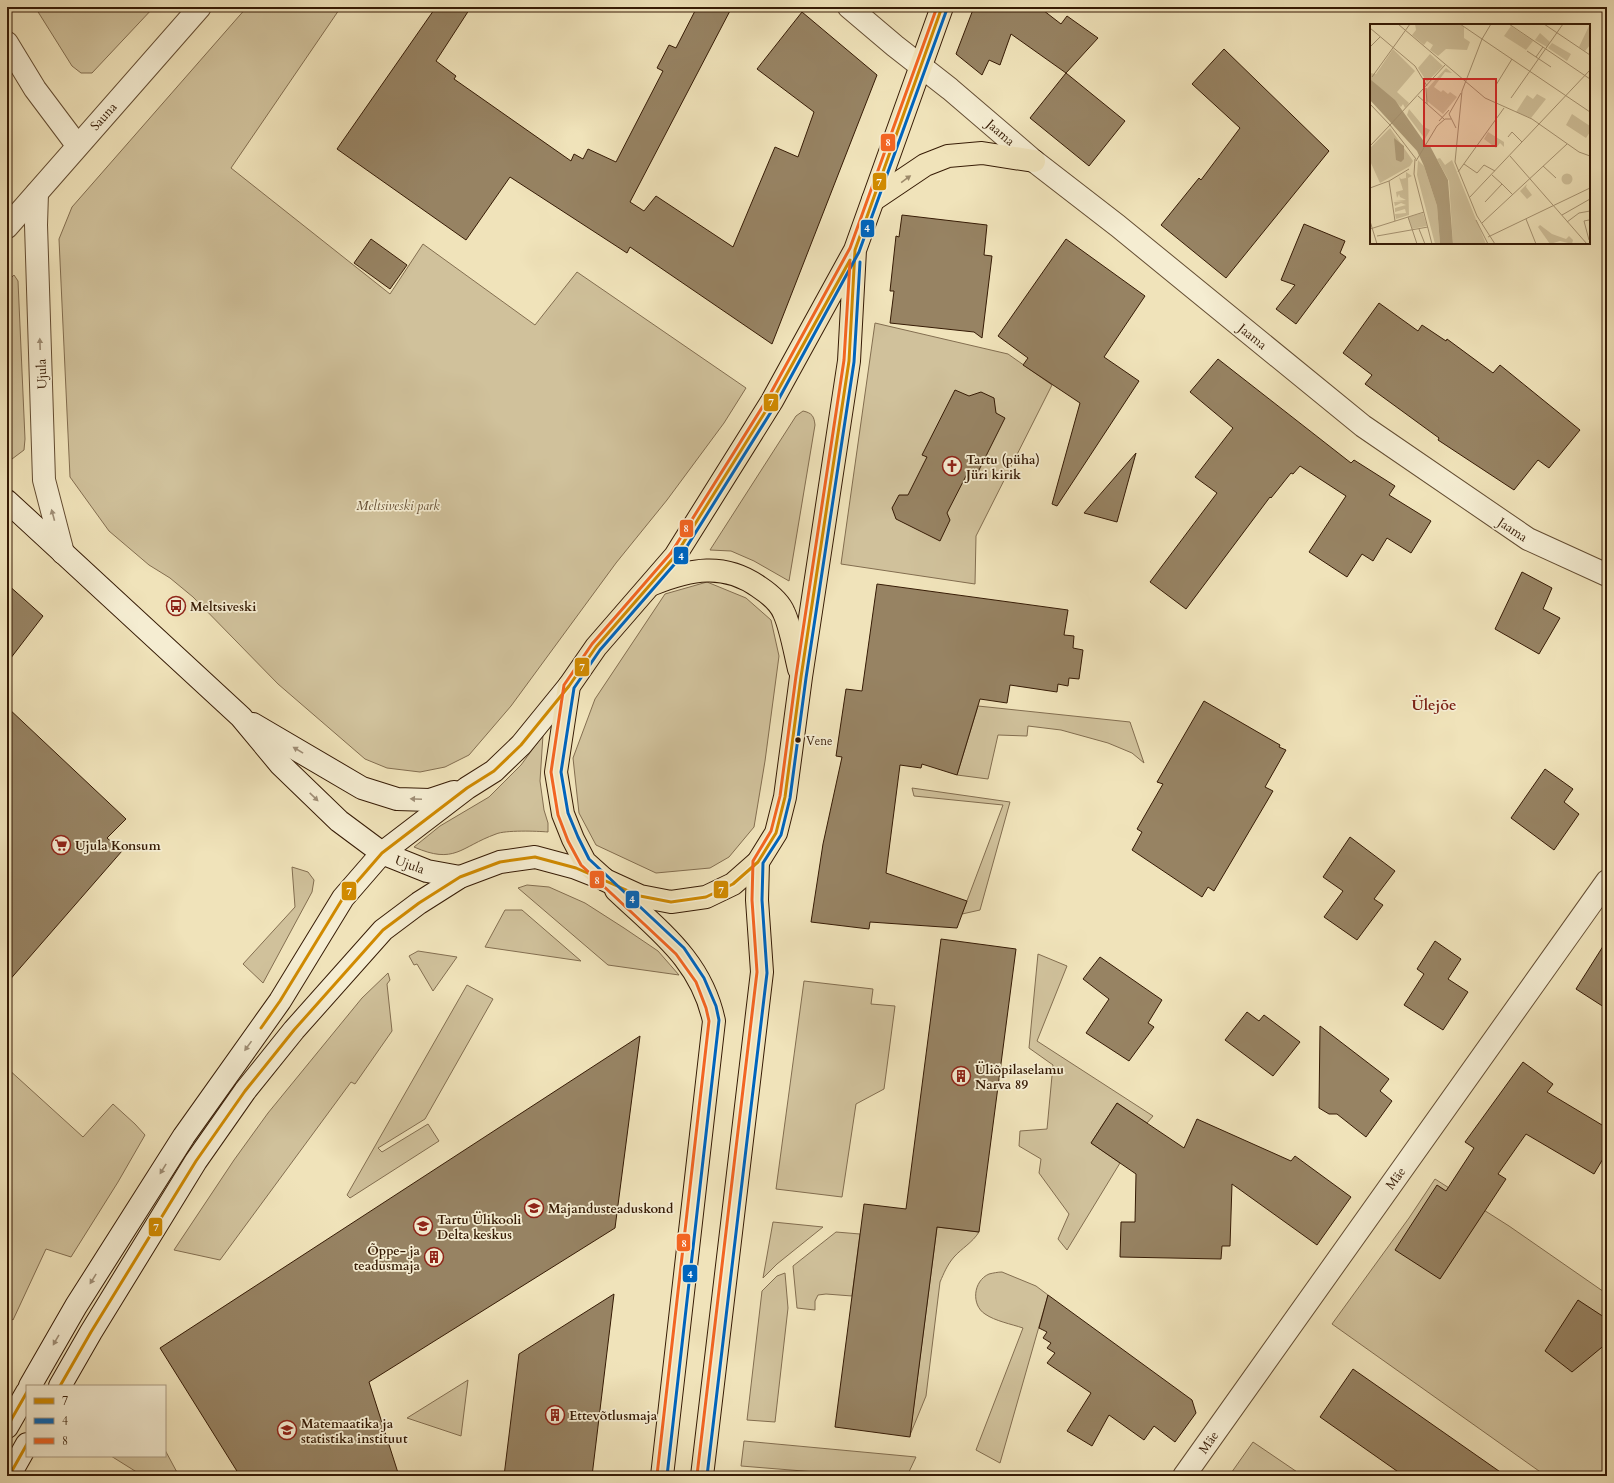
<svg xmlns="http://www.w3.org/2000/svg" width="1614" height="1483" viewBox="0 0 1614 1483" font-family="Cardo,serif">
  <rect width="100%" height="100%" fill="#f0e3ba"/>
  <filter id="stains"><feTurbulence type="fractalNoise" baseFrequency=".005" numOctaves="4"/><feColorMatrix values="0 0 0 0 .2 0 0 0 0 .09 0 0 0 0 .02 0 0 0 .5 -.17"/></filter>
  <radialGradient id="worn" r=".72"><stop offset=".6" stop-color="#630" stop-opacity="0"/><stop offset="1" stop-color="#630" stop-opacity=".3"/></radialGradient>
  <g fill="#d0c19b" stroke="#836e50">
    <polygon points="35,7 154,7 92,73 81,73 72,66"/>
    <polygon points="247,7 341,7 231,168 390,294 423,244 535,325 577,272 746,388 724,423 667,500 616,563 511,706 469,755 445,767 420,772 387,768 365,759 278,684 193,597 170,578 149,565 109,531 70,477 59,239 72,207"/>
    <polygon points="14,275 18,281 25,439 24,450 12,459 7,459 7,282"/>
    <polygon points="875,323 1008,354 1052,385 976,536 975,584 841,564"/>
    <path d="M803 411C812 413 814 416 815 425L789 581 754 561 731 551 710 550 796 416Z"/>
    <polygon points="707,582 746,598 771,620 779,656 765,761 754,827 729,857 710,868 656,873 596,845 579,813 573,758 595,699 665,594"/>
    <polygon points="978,706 1130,722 1144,763 1132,753 1108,743 1061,730 1028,726 1027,736 998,735 988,779 957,775"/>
    <path d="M543 735 540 781 544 810 548 823V832C537 831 505 830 496 834 460 847 455 865 414 847L440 826 489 797 521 765Z"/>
    <polygon points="912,788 1010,802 980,910 962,914 1003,805 914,796"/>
    <polygon points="292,867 308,872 314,880 312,892 263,983 243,964 295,907"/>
    <polygon points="527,885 549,887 585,903 624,928 658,951 679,975 608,965 518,888"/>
    <polygon points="505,910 522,910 581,961 485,947"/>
    <polygon points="418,951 457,957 433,991 417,964 414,965 409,956"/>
    <polygon points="1038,954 1067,966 1037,1041 1153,1116 1147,1123 1117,1103 1091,1143 1120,1163 1067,1250 1058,1239 1069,1214 1039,1173 1041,1159 1019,1146 1020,1131 1047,1129 1053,1065 1029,1048"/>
    <polygon points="388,973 390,980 387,984 392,1031 355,1084 351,1082 220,1260 174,1250 234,1160 268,1113 362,998"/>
    <polygon points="804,981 873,989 871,1004 895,1006 884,1089 856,1104 842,1197 776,1189"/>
    <polygon points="467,985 493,999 425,1119 378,1148 382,1152 428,1124 439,1141 350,1198 347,1195"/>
    <polygon points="7,1068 83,1137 113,1104 135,1124 145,1135 118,1182 71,1257 46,1249 13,1320 7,1316"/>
    <polygon points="1435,1179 1509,1226 1607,1294 1607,1476 1546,1476 1332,1324 1409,1218"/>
    <polygon points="773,1222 823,1227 777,1264 763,1278"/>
    <path d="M937 1227 979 1232C972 1243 962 1248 954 1257 947 1265 944 1273 940 1282L926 1396 910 1435Z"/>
    <polygon points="836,1232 860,1234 852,1296 826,1294 818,1295 815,1301 815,1310 797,1308 793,1266"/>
    <path d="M1002 1272 1036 1286 1048 1295 1000 1463 976 1450 1023 1328C1011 1324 995 1321 985 1314 971 1305 973 1281 989 1274 993 1273 998 1272 1002 1272Z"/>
    <polygon points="785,1273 788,1308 775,1422 747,1420 762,1291 777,1276"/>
    <polygon points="468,1380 461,1436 407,1418"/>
    <polygon points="744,1441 916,1457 907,1476 865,1476 741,1466"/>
    <polygon points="1253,1442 1303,1476 1229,1476"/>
    <polygon points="165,1450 179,1476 143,1476 111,1456 165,1456"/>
  </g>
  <polygon fill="#f0e3ba" points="7,1377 27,1413 27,1456 49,1456 51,1460 42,1476 7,1476"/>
  <g fill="#978363" stroke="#361b05">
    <polygon points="436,7 471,7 436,61 456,76 454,79 571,161 574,154 583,159 588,149 616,162 663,71 657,68 669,45 676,48 697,7 732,7 630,202 644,211 656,196 733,247 775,147 798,157 814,112 757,69 802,12 877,75 772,344 630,247 627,253 510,177 466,240 337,149"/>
    <polygon points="974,7 1039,7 1061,24 1067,16 1098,38 1066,73 1011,34 1000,65 989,60 982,75 956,54"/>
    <polygon points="1224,49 1329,151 1226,278 1161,225 1199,178 1201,180 1240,128 1192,84"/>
    <polygon points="1066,73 1125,121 1089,166 1030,118"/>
    <polygon points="902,215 987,225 984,255 992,256 982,338 974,332 890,323 894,291 890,291 896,236 899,237"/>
    <polygon points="1304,224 1345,241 1340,253 1346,257 1296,324 1276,309 1295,285 1281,280"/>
    <polygon points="371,239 407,265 390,289 354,263"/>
    <polygon points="1066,239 1145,296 1104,357 1139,381 1057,506 1052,504 1080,403 1023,365 1028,358 998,336"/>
    <polygon points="1379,303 1418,331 1422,325 1446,341 1447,339 1493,373 1500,365 1580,430 1549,468 1538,460 1514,490 1438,440 1439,438 1365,384 1372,375 1343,353"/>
    <polygon points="1218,359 1351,463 1354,460 1395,486 1389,495 1431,521 1411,553 1387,538 1373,561 1362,554 1347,577 1309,552 1346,496 1300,466 1293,474 1291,473 1271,498 1270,497 1186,609 1150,582 1217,493 1195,477 1233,428 1190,392"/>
    <polygon points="955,390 969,396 981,392 994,398 996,413 1005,418 975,478 967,474 947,513 950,520 940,541 896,519 892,508 899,495 908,495 927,457 922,455"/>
    <polygon points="1136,453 1117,522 1084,513"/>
    <polygon points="1522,572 1552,588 1543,609 1560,618 1539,654 1495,629"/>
    <polygon points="7,584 43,616 7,663"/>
    <polygon points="877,584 1068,610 1064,635 1074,636 1073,648 1083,650 1079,679 1069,678 1068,686 1058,684 1057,692 1010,685 1007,703 980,699 957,775 922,764 921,768 900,765 886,873 967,901 957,928 870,922 869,929 811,922 823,844 842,757 836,756 846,689 862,691"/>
    <polygon points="1204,701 1280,745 1279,747 1286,750 1265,787 1273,791 1214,891 1208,887 1202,897 1132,850 1142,832 1137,829 1163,784 1157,782"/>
    <polygon points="7,707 126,819 107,838 122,851 7,983"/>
    <polygon points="1545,769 1573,789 1564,802 1579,814 1554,850 1511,818"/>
    <polygon points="1350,837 1395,871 1374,899 1383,905 1357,940 1324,917 1343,891 1323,877"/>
    <polygon points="941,939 1016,949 979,1232 937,1227 910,1437 835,1427 864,1204 906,1209"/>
    <polygon points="1607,940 1607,1009 1576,989"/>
    <polygon points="1435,941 1461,959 1448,979 1468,992 1443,1030 1404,1005 1424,974 1417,969"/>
    <polygon points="1100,957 1162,1000 1148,1023 1154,1027 1129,1061 1086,1033 1109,999 1083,979"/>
    <polygon points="1247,1012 1259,1021 1264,1015 1300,1042 1273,1076 1225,1040"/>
    <polygon points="1320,1026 1389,1079 1380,1091 1392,1101 1366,1137 1337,1114 1329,1114 1319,1108"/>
    <polygon points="640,1036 615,1228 369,1382 399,1476 240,1476 160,1348"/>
    <polygon points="1523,1062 1553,1084 1547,1092 1607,1128 1607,1152 1594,1174 1526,1134 1498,1174 1506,1179 1440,1279 1395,1250 1437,1185 1446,1191 1474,1148 1465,1142"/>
    <polygon points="1117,1103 1184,1148 1197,1119 1291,1161 1295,1156 1351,1197 1317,1245 1232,1184 1230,1246 1222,1246 1221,1259 1120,1257 1121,1222 1135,1222 1136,1174 1091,1143"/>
    <polygon points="614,1294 592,1476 504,1476 519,1354"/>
    <polygon points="1048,1295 1192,1400 1196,1413 1175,1442 1154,1426 1144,1440 1109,1415 1092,1446 1067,1431 1091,1393 1047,1363 1055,1353 1047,1348 1051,1343 1043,1338 1047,1332 1039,1328"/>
    <polygon points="1578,1300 1607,1319 1607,1343 1572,1372 1545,1351"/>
    <polygon points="1353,1369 1506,1476 1404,1476 1320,1417"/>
  </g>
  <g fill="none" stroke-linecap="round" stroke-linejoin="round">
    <defs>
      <g id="street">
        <polyline points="849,7 895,46 950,89 1034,161 1118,226 1363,426 1528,539 1607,575"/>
        <polyline points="7,43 35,89 77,145"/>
        <polyline points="37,193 36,225 44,480 63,553"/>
        <polyline points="7,227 200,7"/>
        <polyline points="1184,1476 1607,881"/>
      </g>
      <g id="secondary">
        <polyline points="7,501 241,717 280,764 339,821 382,853 427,871 460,877"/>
        <polyline points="253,724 362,788 397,799 430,800 454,792"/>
        <polyline points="30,1386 76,1306 184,1136 280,1001 343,898 382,853 467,788 494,771 521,745 569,686"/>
        <polyline points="60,1386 91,1332 196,1161 245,1091 294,1030 383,930 419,903 460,877 500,862 535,857 576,868 604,879"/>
        <polyline points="7,1427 27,1392"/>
        <polyline points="9,1476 27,1444"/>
      </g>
      <g id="highway">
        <polyline points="873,200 925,165 948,156 982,153 1034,161"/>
        <polyline points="855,250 772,401 675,556 596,647 569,686 556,772 563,814 573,839 585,862 605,880 640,896 671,902 706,897 733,884 758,862 776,833 785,797 801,677 849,361 855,250 942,7"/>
        <path d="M653 584C690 569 724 562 759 587 768 593 780 603 784 613 791 628 795 653 799 669"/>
        <path d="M616 890C659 931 701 960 714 1021L662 1476"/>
        <polyline points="702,1476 762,972 757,900 758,862"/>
      </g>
    </defs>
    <use href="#street" stroke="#644d32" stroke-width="24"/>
    <use href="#secondary" stroke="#361b05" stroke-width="24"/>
    <use href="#highway" stroke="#361b05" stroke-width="24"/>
    <use href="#street" stroke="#f5edd2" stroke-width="22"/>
    <use href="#secondary" stroke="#f5edd2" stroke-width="22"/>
    <use href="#highway" stroke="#f0e3ba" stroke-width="22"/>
    <defs>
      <g id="bus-1">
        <polyline points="261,1028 280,1001 343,898 382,853 467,788 494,771 521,745 569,686 596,647 675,556 772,401 850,260"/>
        <polyline points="60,1386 91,1332 196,1161 245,1091 294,1030 383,930 419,903 460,877 500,862 535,857 576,868 640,896 671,902 706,897 733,884 758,862 776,833 785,797 801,677 849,361 855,250 942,7"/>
        <polyline points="7,1427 27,1392"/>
        <polyline points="9,1476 27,1444"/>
      </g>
      <g id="bus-2">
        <polyline points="667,1476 719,1020 716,1006 704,978 684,948 589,859 578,837 568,813 561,772 574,688 600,650 679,559 776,404 859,252 947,9"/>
        <polyline points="707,1476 767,973 762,900 763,863 781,835 790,798 806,678 854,362 860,262"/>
      </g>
      <g id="bus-3">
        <polyline points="657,1475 709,1021 706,1008 696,982 676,954 581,865 568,841 558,815 551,772 564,685 592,644 671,553 768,398 850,248 937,7"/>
        <polyline points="697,1475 757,972 752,900 753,861 771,831 780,796 796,676 844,360 850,262"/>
      </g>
    </defs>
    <use href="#bus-1" stroke="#f5edd2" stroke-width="6"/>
    <use href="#bus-2" stroke="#f5edd2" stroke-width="6"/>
    <use href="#bus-3" stroke="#f5edd2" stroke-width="6"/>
    <use href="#bus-1" stroke="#d08a01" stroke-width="3"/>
    <use href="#bus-2" stroke="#0065bd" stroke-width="3"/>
    <use href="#bus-3" stroke="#f26522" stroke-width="3"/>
  </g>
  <defs><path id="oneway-solid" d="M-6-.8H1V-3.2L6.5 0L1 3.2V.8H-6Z"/></defs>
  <use fill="#9c8969" href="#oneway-solid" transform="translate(906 179) rotate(-36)"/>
  <g fill="#9f8e76">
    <use href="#oneway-solid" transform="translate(40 344) rotate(-92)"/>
    <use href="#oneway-solid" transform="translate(53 515) rotate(-105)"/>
    <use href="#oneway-solid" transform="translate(298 750) rotate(-149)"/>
    <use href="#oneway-solid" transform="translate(314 797) rotate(44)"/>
    <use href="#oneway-solid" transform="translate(416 799) rotate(-178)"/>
    <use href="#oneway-solid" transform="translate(248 1046) rotate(126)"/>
    <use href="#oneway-solid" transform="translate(163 1169) rotate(122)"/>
    <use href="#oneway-solid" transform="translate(93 1279) rotate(122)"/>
    <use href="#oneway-solid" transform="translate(56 1340) rotate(120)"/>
  </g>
  <defs>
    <symbol id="church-ring" viewBox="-11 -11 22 22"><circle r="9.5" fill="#f5edd2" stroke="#8f2418" stroke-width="1.5"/><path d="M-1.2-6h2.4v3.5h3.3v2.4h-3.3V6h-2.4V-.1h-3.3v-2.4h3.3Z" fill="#8f2418"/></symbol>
    <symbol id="bus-ring" viewBox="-11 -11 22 22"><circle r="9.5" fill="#f5edd2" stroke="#8f2418" stroke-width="1.5"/><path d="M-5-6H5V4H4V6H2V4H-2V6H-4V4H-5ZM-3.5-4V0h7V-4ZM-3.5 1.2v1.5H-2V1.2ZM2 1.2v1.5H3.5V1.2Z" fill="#8f2418"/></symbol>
    <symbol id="supermarket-ring" viewBox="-11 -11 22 22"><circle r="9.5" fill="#f5edd2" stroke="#8f2418" stroke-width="1.5"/><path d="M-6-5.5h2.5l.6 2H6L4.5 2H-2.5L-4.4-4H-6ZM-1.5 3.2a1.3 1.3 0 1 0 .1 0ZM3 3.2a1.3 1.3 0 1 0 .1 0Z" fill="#8f2418"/></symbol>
    <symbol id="building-ring" viewBox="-11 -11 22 22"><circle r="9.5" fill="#f5edd2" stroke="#8f2418" stroke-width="1.5"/><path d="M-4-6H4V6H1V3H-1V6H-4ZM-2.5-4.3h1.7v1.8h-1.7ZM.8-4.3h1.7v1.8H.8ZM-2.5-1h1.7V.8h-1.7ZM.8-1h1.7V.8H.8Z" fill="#8f2418"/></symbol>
    <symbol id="university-ring" viewBox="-11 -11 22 22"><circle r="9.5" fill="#f5edd2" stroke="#8f2418" stroke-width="1.5"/><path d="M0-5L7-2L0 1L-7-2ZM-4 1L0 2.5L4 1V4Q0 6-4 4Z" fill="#8f2418"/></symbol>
  </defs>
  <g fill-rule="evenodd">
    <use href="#church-ring" x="941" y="455" width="22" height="22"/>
    <use href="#bus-ring" x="165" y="595" width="22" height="22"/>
    <use href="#supermarket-ring" x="50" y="834" width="22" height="22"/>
    <use href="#building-ring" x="950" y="1065" width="22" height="22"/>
    <use href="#university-ring" x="523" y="1197" width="22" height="22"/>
    <use href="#university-ring" x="412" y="1215" width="22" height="22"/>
    <use href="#building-ring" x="423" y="1246" width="22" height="22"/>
    <use href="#building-ring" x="544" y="1404" width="22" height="22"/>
    <use href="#university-ring" x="276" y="1419" width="22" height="22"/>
  </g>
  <circle fill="#361b05" stroke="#f5edd2" stroke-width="1.5" cx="798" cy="740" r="3.5"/>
  <g text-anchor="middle" stroke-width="3.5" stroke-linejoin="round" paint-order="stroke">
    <g font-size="12" fill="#361b05" stroke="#f5edd2" text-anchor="start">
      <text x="806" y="745">Vene</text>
    </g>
    <g font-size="13" fill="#361b05" stroke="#f5edd2">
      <text transform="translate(103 116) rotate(-48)" y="5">Sauna</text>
      <text transform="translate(1001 132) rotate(41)" y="5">Jaama</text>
      <text transform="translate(1253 336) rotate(39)" y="5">Jaama</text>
      <text transform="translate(41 374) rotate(-92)" y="5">Ujula</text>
      <text transform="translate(1513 529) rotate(33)" y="5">Jaama</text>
      <text transform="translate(410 864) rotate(20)" y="5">Ujula</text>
      <text transform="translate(1395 1178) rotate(-54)" y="5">Mäe</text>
      <text transform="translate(1208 1442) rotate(-55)" y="5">Mäe</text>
    </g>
    <g font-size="13" font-weight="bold" fill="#361b05" stroke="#f5edd2" text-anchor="start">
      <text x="966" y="464">Tartu (püha)<tspan x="966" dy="15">Jüri kirik</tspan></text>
      <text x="190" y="611">Meltsiveski</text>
      <text x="75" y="850">Ujula Konsum</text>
      <text x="975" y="1074">Üliõpilaselamu<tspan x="975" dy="15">Narva 89</tspan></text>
      <text x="548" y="1213">Majandusteaduskond</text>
      <text x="437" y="1224">Tartu Ülikooli<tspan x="437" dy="15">Delta keskus</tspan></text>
      <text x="420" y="1255" text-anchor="end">Õppe- ja<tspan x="420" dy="15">teadusmaja</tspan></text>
      <text x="569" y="1420">Ettevõtlusmaja</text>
      <text x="301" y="1428">Matemaatika ja<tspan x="301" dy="15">statistika instituut</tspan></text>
    </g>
    <g font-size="13" font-style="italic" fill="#644d32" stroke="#f5edd2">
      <text x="398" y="510">Meltsiveski park</text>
    </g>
    <g font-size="15" font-weight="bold" fill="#7a1f14" stroke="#f5edd2">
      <text x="1434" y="710">Ülejõe</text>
    </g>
  </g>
  <g transform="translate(1370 24)">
    <rect width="220" height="220" fill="#f0e3ba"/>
    <path d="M45 0H89L94 3V14L100 18 97 26 76 25 68 32 60 26 63 21 57 17 54 21 42 11 46 6ZM141 2 163 17 156 26 134 12ZM219 2 220 21 215 27 209 23ZM170 9 180 18 177 23 165 16ZM182 19 201 30 197 37 178 24ZM23 25 45 47 27 68 39 79 35 84 33 80 31 83 0 55V49L6 50ZM60 30 73 42 57 58 48 44ZM76 44 82 49 75 48 64 63 71 68 73 66 78 70 80 68 87 73 73 90 57 77V65ZM167 70 176 75 161 94 146 88 157 71 163 75ZM39 85 54 103 60 106 55 115 37 91ZM202 90 220 102V108L216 114 196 101ZM20 104 43 137 40 142 10 159 0 137V124ZM118 108 134 118V123L130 119 126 124 114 115ZM70 134 75 141 82 136 116 220H83L79 157 67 135ZM48 136 54 142 67 182 70 220H65L47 151ZM36 148 42 152 38 154 39 191 26 195 25 190 36 189 35 185 25 188V184L36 181 31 179 25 182 24 178H34L24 177 36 176 30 173 29 170 27 174 26 168 33 166 29 153 31 155 36 154ZM191.5 155a5.5 5.5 0 1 1 11 0a5.5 5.5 0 1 1-11 0ZM157 160 156 163 162 171 157 175 150 167ZM53 189 57 202 42 205 38 193ZM170 201 182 210 196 215 199 212 203 216 202 220 190 217 180 220 168 203Z" fill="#d0c19b"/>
    <path d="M0 55 25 76 57 122H60L78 156 83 220H70L67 182 54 142 47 127 0 76ZM24 114 34 122V135L31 138 26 136Z" fill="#b19f7c"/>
    <path fill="none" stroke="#a69372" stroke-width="1" d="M28 0 115 74 162 95 209 128 220 132M90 0 112 15 92 67 85 138 107 192 125 220M139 0 220 55M174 0 220 31M0 4 45 42 57 62M112 15 220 88M112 15 121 0M0 23 10 13M157 27 181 43M166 33 173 23M2 53 40 0M126 61 142 35M56 64 57 80M48 72 74 95M141 74 193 0M0 80 20 101 75 41M69 97 79 86M86 104 79 90 91 69M138 113 142 108 152 118M0 122 20 101 46 135M140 132 217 220M45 135 44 150 62 220M46 137 67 102 75 95H81M94 140 107 149 114 141 125 147M173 142 186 154M88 148 134 84M19 157 25 197M132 160 143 171M0 164 19 157 39 145M99 174 220 46M115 178 132 160 122 151M192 191 220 175M38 193 47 220M156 195 166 220M106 196 118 220M219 196 214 197 219 216M0 197 7 220M197 198 209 189 220 187M112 199 197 120M0 205 54 188M49 205 55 220M7 212 58 203M118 213 220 164"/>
    <path fill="#d62828" fill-opacity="0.15" stroke="#d62828" stroke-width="2" d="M54 55H126V122H54Z"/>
    <rect width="220" height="220" fill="none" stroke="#361b05" stroke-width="2"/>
  </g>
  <g stroke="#f5edd2" stroke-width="1.5">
    <rect x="880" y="133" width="16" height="19" rx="4" fill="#f26522"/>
    <rect x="872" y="172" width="15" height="19" rx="4" fill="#d08a01"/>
    <rect x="860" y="219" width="15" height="19" rx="4" fill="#0065bd"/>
    <rect x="763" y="393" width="16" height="19" rx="4" fill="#d08a01"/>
    <rect x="679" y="519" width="15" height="19" rx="4" fill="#f26522"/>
    <rect x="673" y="546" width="16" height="19" rx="4" fill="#0065bd"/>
    <rect x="574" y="657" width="16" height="20" rx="4" fill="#d08a01"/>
    <rect x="589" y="870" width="16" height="19" rx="4" fill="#f26522"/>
    <rect x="713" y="880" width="16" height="19" rx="4" fill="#d08a01"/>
    <rect x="341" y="881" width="16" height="20" rx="4" fill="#d08a01"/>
    <rect x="625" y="890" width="15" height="19" rx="4" fill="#0065bd"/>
    <rect x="148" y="1217" width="15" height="20" rx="4" fill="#d08a01"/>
    <rect x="676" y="1233" width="15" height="19" rx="4" fill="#f26522"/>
    <rect x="682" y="1264" width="16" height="19" rx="4" fill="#0065bd"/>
  </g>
  <g font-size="11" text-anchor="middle" font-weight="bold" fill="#fff">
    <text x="888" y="146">8</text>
    <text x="879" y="186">7</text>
    <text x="867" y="232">4</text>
    <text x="771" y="406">7</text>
    <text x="686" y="532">8</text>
    <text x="681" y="560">4</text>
    <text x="582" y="671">7</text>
    <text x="597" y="884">8</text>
    <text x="721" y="894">7</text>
    <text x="349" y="895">7</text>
    <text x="632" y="903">4</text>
    <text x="156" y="1231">7</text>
    <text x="684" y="1247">8</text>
    <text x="690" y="1278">4</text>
  </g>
  <rect width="1614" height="1483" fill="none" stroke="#f0e3ba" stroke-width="24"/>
  <rect x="8" y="8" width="1598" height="1467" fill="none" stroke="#361b05" stroke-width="2"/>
  <rect x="12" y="12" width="1590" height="1459" fill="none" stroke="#361b05"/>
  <rect x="26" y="1385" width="140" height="72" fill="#f5edd2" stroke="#a99980"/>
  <rect x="34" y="1398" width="20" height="6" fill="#d08a01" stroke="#a99980"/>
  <text x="62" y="1405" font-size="12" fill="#361b05">7</text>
  <rect x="34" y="1418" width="20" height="6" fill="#0065bd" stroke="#a99980"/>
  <text x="62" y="1425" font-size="12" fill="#361b05">4</text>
  <rect x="34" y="1438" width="20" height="6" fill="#f26522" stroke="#a99980"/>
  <text x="62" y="1445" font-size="12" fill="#361b05">8</text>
  <rect width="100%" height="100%" filter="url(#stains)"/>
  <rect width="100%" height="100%" fill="url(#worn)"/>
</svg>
